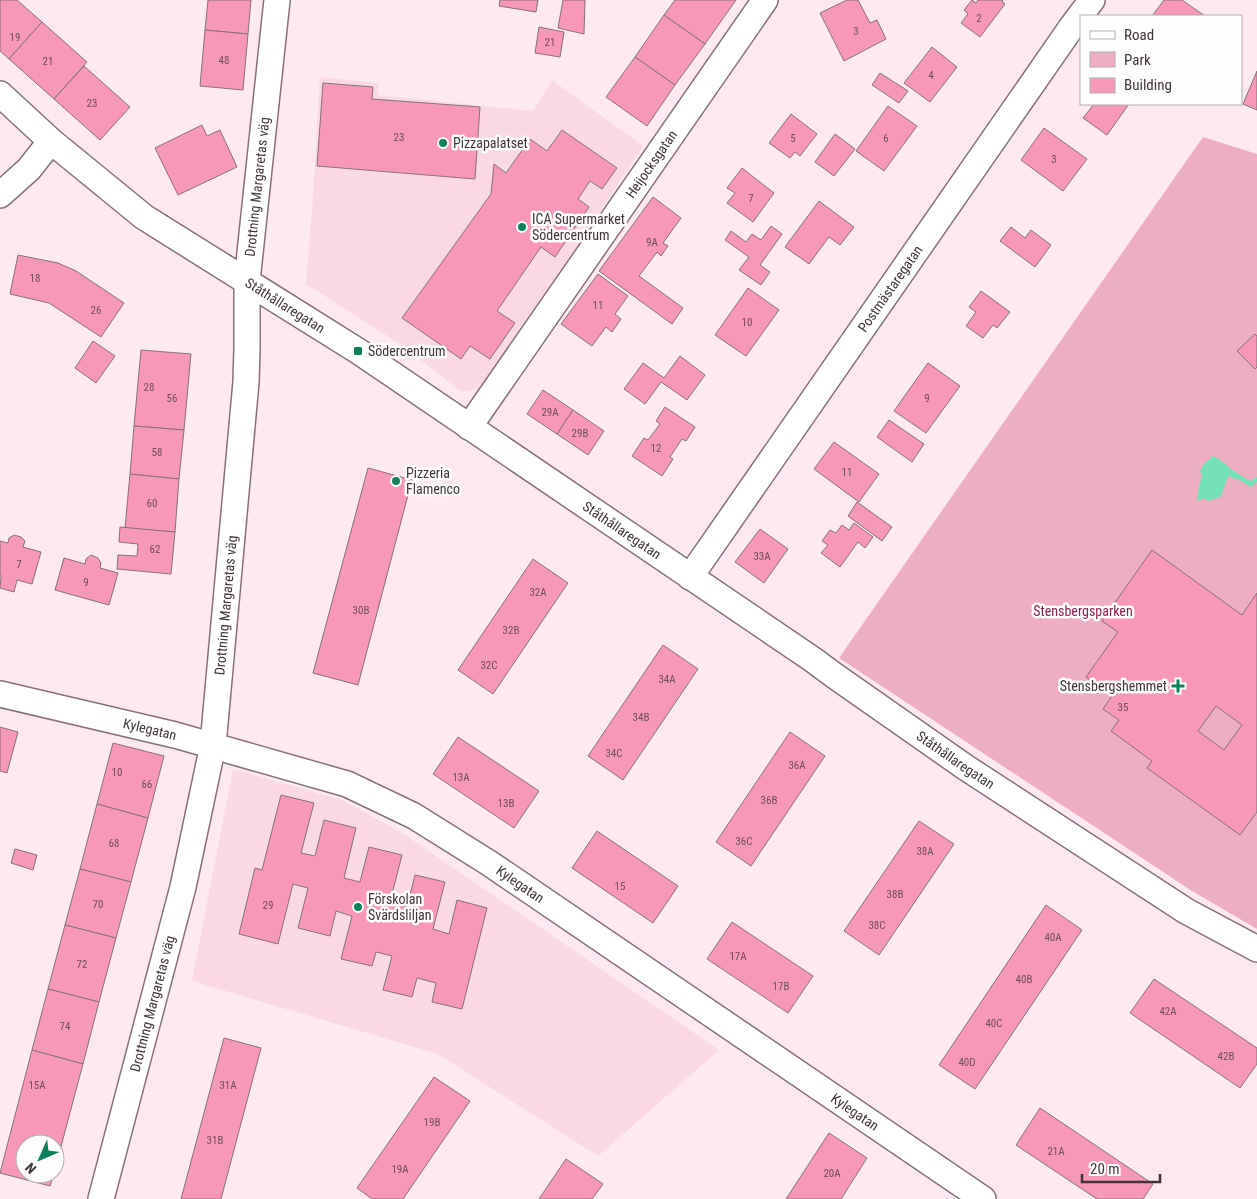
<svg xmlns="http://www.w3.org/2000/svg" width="1257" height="1199" viewBox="0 0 1257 1199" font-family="'Roboto Condensed',sans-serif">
  <rect width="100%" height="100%" fill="#fee9ef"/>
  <g fill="#fad9e2">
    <polygon points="320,77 378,83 378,95 533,111 552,80 643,146 485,387 462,392 400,344 306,284 312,211"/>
    <polygon points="233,769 342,800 401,832 719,1050 598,1156 438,1054 192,981"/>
  </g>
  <polygon fill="#eeaec1" points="1203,137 1257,154 1257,929 1192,891 839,658"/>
  <polygon fill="#74e1b6" points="1213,456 1219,459 1231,469 1250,481 1257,477 1257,482 1251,487 1241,481 1228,476 1224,488 1220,497 1208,501 1205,498 1197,501 1198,491 1202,475 1200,471 1203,465"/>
  <g fill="#f798b7" stroke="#867076" fill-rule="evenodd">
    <polygon points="0,0 17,0 42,22 9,59 0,51"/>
    <polygon points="208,0 251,0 248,34 205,30"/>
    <polygon points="500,0 538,0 536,12 499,6"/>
    <polygon points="563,0 585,0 584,34 558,28"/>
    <polygon points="675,0 736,0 705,44 664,15"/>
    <polygon points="847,0 858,0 870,23 877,20 886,39 844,61 820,13"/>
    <polygon points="972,0 976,3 978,0 1003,0 1002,2 1005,4 980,37 961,23 968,14 964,10"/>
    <polygon points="1164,0 1182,0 1205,16 1152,16"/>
    <polygon points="664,15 705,44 675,85 635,57"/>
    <polygon points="42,22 87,62 54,99 9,59"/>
    <polygon points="539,27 564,32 560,57 535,53"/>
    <polygon points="205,30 248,34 243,90 200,86"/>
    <polygon points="932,47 957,67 930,102 904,83"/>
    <polygon points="635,57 675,85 647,126 606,97"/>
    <polygon points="84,66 130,107 100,140 54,99"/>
    <polygon points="1257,71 1257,110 1243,104"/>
    <polygon points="880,73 908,91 899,103 872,85"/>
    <polygon points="323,83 373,87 372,99 480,107 475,179 317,166"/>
    <polygon points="1094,104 1129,104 1107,135 1083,118"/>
    <polygon points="888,106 917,126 884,171 856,151"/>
    <polygon points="791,114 817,134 800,156 795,152 790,158 769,143"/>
    <polygon points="202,125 207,136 220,130 237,167 178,195 155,148"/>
    <polygon points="1044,128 1087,159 1063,191 1021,160"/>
    <polygon points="562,130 617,168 602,189 590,181 578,199 589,207 555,257 541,247 497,311 515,323 490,359 470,346 461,359 402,318 491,194 494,164 506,173 530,139 547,151"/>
    <polygon points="835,134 855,149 834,176 815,162"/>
    <polygon points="742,168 774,193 753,222 727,203 735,193 727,188"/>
    <polygon points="653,197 681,218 663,243 668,246 661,256 657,252 639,276 683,308 672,324 599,271"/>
    <polygon points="819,201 854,227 840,245 829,237 809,264 785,247"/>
    <polygon points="771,226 782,234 760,265 770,272 761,285 739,270 749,257 725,240 731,231 746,242 752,234 761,240"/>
    <polygon points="1011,227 1025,238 1031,230 1051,245 1035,267 1000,241"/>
    <polygon points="18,255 58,263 76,271 124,303 101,337 49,303 10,294"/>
    <polygon points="598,274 628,296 615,314 621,319 612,332 606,327 592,346 561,324"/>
    <polygon points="748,288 779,310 746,356 715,335"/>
    <polygon points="981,291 1010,312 997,328 993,325 983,338 966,326 976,312 969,307"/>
    <polygon points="1255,334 1257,336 1257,367 1255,369 1237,351"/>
    <polygon points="93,341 115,356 96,383 75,368"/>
    <polygon points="141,350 191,354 184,430 134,426"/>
    <polygon points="680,356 705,375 687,400 661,382 645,404 624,389 643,363 664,378"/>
    <polygon points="928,363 960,386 926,433 894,411"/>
    <polygon points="543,390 573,410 557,434 527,414"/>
    <polygon points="665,407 695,427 686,441 682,439 670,457 673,459 662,476 632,456 644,438 648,440 660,424 656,421"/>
    <polygon points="573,410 604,431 588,455 557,434"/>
    <polygon points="889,420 924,444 912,462 877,437"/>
    <polygon points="134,426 184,430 179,479 130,474"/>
    <polygon points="834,442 879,474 859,502 814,469"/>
    <polygon points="368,468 412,480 358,685 313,673"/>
    <polygon points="130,474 179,479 175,532 125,528"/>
    <polygon points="857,502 892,527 882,541 848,516"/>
    <polygon points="854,523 873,537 865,548 858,542 840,567 821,553 828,545 822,541 830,530 836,533 842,525 849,530"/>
    <polygon points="120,527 175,532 171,574 117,569 118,555 137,556 138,544 119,542"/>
    <polygon points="760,529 788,549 764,583 735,562"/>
    <polygon points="14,535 21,537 25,541 23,547 41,552 32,584 17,580 14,592 0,588 1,576 0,575 0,541 8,543 9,538"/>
    <path d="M1152 550 1242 615 1257 593V812L1240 835 1147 768 1152 761 1111 731 1119 720 1103 709 1112 696 1086 677 1118 632 1102 621ZM1216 706 1242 725 1224 750 1198 731Z"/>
    <polygon points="91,555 98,558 101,563 100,568 118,573 109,605 55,590 64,558 85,564 86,559"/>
    <polygon points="533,559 568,583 493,694 458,670"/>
    <polygon points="663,645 698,669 623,780 588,756"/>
    <polygon points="0,727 18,732 7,773 0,771"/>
    <polygon points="790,732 825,756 751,866 716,842"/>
    <polygon points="458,737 539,791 514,828 433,774"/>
    <polygon points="113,743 164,756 148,818 97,804"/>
    <polygon points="281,795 314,803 301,853 315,856 324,820 356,828 344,878 360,882 369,847 402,855 390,902 407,907 415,875 445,882 433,929 449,934 457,900 487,908 462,1009 432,1002 436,983 417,978 412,997 383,990 392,956 376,952 372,966 341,959 352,916 336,911 330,936 298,928 308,888 293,884 278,944 239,934 255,868 262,870"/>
    <polygon points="97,804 148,818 131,882 80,869"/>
    <polygon points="919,821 954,844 879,955 844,931"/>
    <polygon points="597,831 678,886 653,923 572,868"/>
    <polygon points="15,849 37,855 33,870 11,863"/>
    <polygon points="80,869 131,882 116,938 65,925"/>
    <polygon points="1046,905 1082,930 975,1089 939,1065"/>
    <polygon points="732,922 813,976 788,1013 707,959"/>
    <polygon points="65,925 116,938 99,1002 48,989"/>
    <polygon points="1154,979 1257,1048 1257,1064 1240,1088 1130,1013"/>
    <polygon points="48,989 99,1002 83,1064 32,1050"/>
    <polygon points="224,1038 261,1048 221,1199 181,1199"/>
    <polygon points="32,1050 83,1064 55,1169 55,1144 25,1144 25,1174 54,1174 50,1186 0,1173"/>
    <polygon points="434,1077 470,1101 403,1199 372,1199 357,1188"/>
    <polygon points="1040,1108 1153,1184 1143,1199 1097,1199 1016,1145"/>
    <polygon points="829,1133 867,1158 841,1199 786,1199"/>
    <polygon points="566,1159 603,1184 592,1199 539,1199"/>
  </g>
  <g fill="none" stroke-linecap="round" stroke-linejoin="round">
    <defs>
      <g id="minor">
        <path id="s1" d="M0 94 51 141 144 217 358 351 812 659 835 676 965 767 1186 911 1257 949"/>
        <polyline points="0,195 29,169 51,141"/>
        <path id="s2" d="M469 427 765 0"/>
        <path id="s3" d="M690 577 1073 25 1092 0"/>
        <path id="s4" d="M0 694 175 735 347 784 414 816 489 863 983 1199"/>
        <path id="s5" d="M101 1199 183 887 213 745 246 382 247 349V281L277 0"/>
      </g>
    </defs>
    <use href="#minor" stroke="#877177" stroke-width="28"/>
    <use href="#minor" stroke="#fff" stroke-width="25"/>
  </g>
  <g fill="#0e805e" stroke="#fdfdfd" stroke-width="2">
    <circle cx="443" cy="143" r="5"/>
    <circle cx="522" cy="227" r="5"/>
    <rect x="353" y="346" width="10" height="10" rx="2.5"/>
    <circle cx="396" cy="481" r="5"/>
    <path d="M1175.5 678.5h5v5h5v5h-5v5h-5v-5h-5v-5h5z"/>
    <circle cx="358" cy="907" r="5"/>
  </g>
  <g text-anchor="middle" stroke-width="5" stroke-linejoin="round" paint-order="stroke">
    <g font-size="11" fill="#6e4e58">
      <text x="979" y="22">2</text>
      <text x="856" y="35">3</text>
      <text x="15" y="41">19</text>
      <text x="550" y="46">21</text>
      <text x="224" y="64">48</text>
      <text x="48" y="65">21</text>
      <text x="931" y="79">4</text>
      <text x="92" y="107">23</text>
      <text x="399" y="141">23</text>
      <text x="793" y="142">5</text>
      <text x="886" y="142">6</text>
      <text x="1054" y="163">3</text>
      <text x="751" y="202">7</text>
      <text x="652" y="246">9A</text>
      <text x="35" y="282">18</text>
      <text x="598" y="309">11</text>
      <text x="96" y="314">26</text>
      <text x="747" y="326">10</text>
      <text x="149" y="391">28</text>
      <text x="172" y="402">56</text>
      <text x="927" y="402">9</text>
      <text x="550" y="416">29A</text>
      <text x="580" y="437">29B</text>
      <text x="656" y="452">12</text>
      <text x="157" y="456">58</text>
      <text x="847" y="476">11</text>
      <text x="152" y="507">60</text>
      <text x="155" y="553">62</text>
      <text x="762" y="560">33A</text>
      <text x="19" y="568">7</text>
      <text x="86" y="586">9</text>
      <text x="538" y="596">32A</text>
      <text x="361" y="614">30B</text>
      <text x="511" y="634">32B</text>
      <text x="489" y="669">32C</text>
      <text x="667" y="683">34A</text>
      <text x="1123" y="711">35</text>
      <text x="641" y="721">34B</text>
      <text x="614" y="757">34C</text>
      <text x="797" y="769">36A</text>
      <text x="117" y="776">10</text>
      <text x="461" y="781">13A</text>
      <text x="147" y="788">66</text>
      <text x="769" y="804">36B</text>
      <text x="506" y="807">13B</text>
      <text x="744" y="845">36C</text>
      <text x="114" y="847">68</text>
      <text x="925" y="855">38A</text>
      <text x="620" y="890">15</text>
      <text x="895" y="898">38B</text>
      <text x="98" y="908">70</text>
      <text x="268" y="909">29</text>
      <text x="877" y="929">38C</text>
      <text x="1053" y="941">40A</text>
      <text x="738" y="960">17A</text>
      <text x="82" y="968">72</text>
      <text x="1024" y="983">40B</text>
      <text x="781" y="990">17B</text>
      <text x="1168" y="1015">42A</text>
      <text x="994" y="1027">40C</text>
      <text x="65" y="1030">74</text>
      <text x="1226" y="1060">42B</text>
      <text x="967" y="1066">40D</text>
      <text x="37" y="1089">15A</text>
      <text x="228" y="1089">31A</text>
      <text x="432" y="1126">19B</text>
      <text x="215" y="1144">31B</text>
      <text x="1056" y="1155">21A</text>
      <text x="400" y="1173">19A</text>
      <text x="832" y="1177">20A</text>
    </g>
    <g font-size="14" fill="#403639" stroke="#fdfdfd" text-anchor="start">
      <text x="453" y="148">Pizzapalatset</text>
      <text x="532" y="224">ICA Supermarket<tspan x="532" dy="16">Södercentrum</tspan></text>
      <text x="368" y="356">Södercentrum</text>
      <text x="406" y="478">Pizzeria<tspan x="406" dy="16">Flamenco</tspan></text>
      <text x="1167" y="691" text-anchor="end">Stensbergshemmet</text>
      <text x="368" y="904">Förskolan<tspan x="368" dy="16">Svärdsliljan</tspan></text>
    </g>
    <g font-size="14" fill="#403639" stroke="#fdfdfd">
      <text dy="5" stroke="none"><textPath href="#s2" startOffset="320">Heijocksgatan</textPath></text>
      <text dy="5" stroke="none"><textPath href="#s5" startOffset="1028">Drottning Margaretas väg</textPath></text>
      <text dy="5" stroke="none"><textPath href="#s3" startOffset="351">Postmästaregatan</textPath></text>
      <text dy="5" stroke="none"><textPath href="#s1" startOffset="356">Ståthållaregatan</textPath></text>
      <text dy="5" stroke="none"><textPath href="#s1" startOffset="761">Ståthållaregatan</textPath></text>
      <text dy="5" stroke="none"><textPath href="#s5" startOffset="608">Drottning Margaretas väg</textPath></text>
      <text dy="5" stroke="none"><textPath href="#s4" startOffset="154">Kylegatan</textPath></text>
      <text dy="5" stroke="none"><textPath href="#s1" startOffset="1166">Ståthållaregatan</textPath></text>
      <text dy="5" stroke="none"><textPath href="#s4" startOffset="559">Kylegatan</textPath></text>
      <text dy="5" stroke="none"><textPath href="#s5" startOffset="202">Drottning Margaretas väg</textPath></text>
      <text dy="5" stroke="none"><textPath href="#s4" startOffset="964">Kylegatan</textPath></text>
    </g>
    <g font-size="14" fill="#8d204f" stroke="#fdfdfd">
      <text x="1083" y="616">Stensbergsparken</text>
    </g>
  </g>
  <rect x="1080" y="15" width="162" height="90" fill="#fdfdfd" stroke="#b1adaf"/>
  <rect x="1090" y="31" width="25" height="8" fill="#ffffff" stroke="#b1adaf"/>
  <text x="1124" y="40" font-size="15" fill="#403639">Road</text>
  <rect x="1090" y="52" width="25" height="15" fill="#eeaec1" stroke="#b1adaf"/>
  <text x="1124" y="65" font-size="15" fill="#403639">Park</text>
  <rect x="1090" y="78" width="25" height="15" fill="#f798b7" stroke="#b1adaf"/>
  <text x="1124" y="90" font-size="15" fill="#403639">Building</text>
  <g transform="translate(40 1159) rotate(225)"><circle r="24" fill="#fdfdfd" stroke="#b1adaf"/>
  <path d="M0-4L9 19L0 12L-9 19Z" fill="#0e805e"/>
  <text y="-8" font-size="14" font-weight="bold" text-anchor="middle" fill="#403639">N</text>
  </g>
  <path d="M1082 1174v8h78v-8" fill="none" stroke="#403639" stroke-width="2.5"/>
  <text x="1090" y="1174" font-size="15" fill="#403639" stroke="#fdfdfd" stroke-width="4" paint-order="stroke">20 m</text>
</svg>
